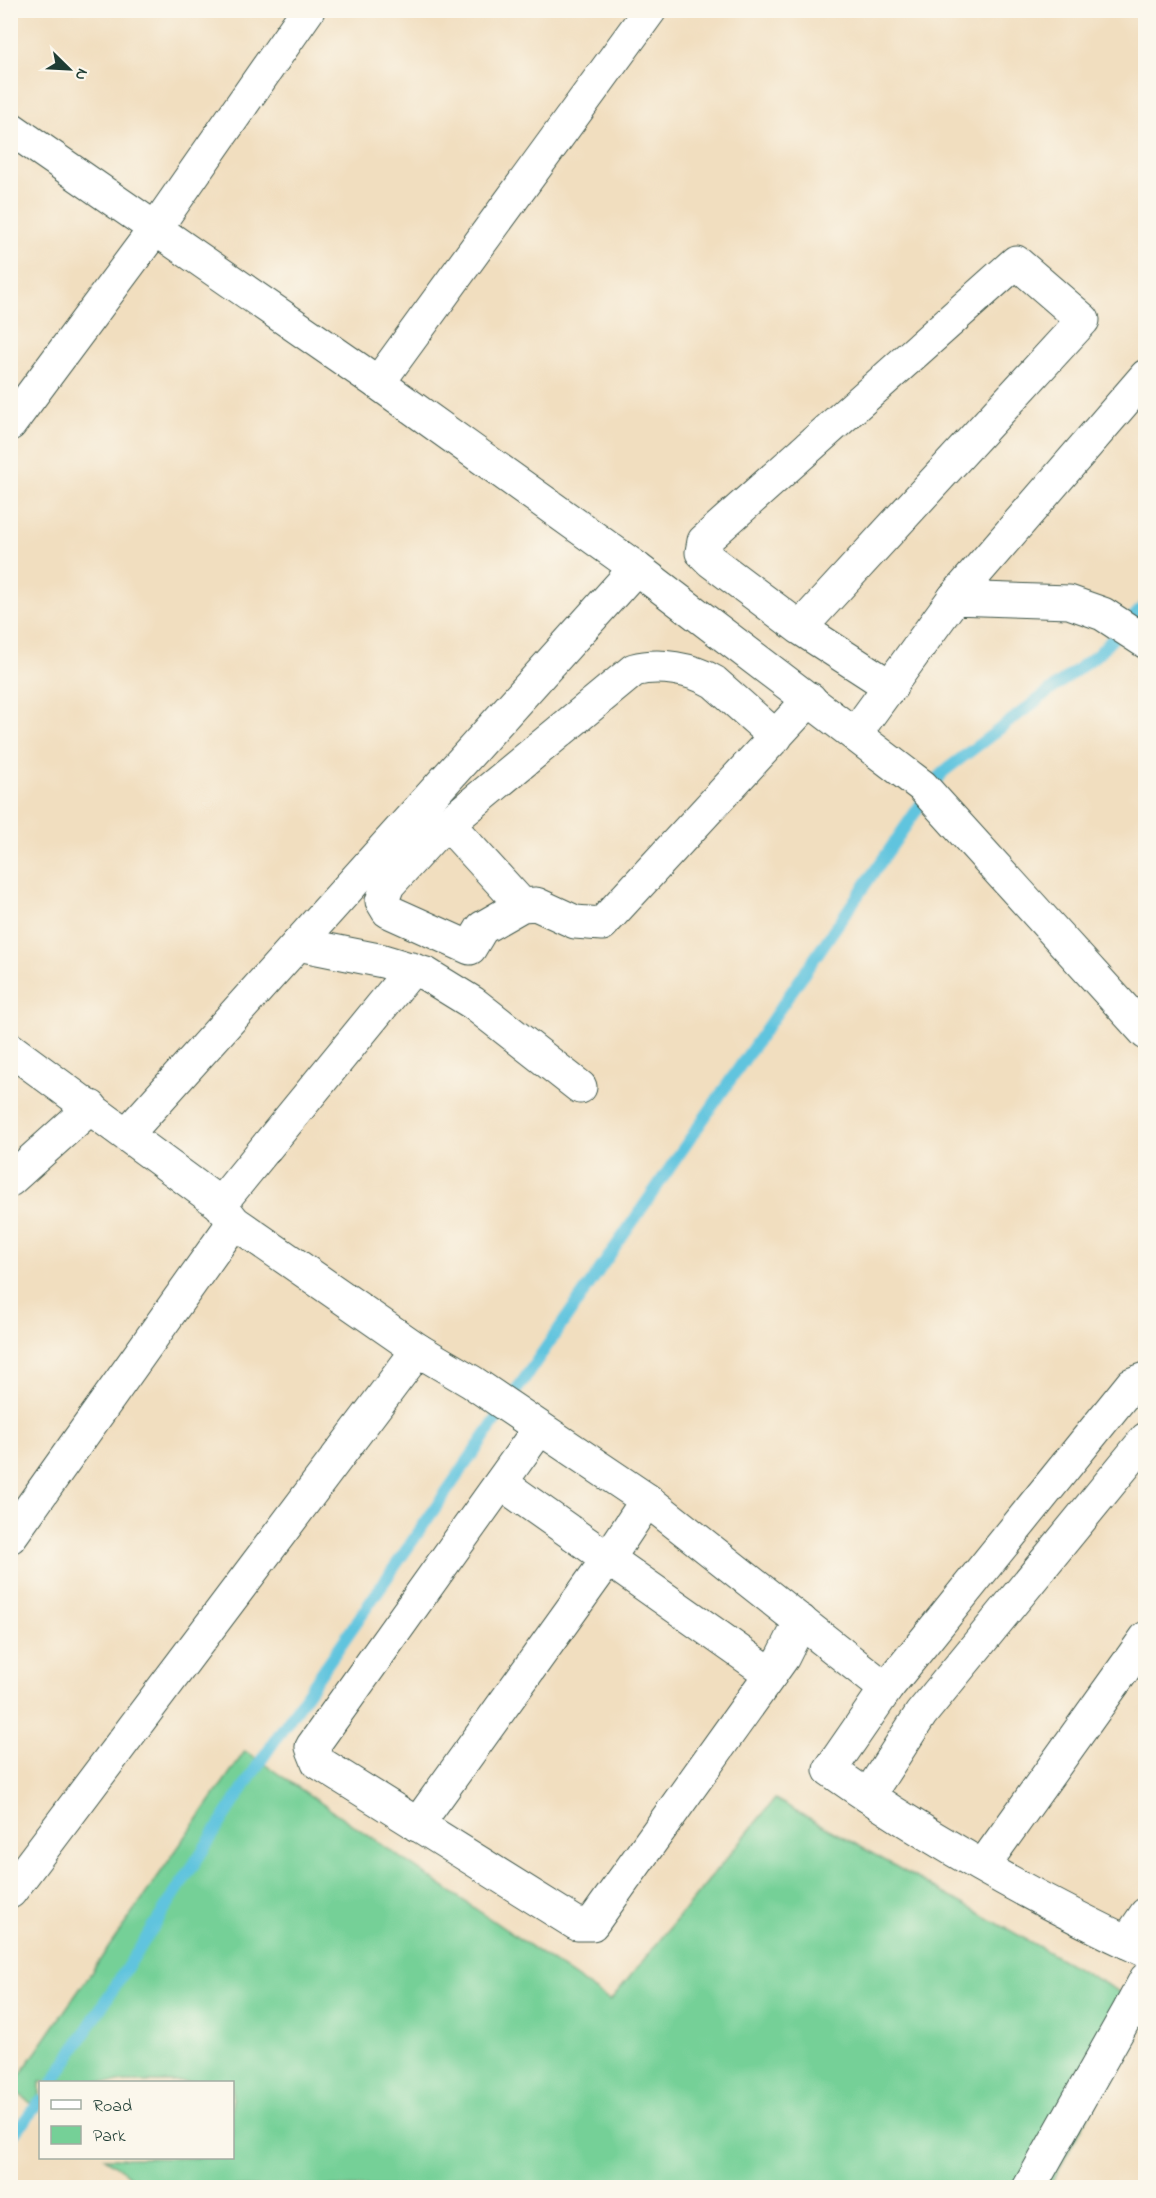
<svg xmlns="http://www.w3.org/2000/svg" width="1156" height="2198" viewBox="0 0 1156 2198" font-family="'Indie Flower',sans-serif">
  <rect width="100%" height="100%" fill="#fbf7ec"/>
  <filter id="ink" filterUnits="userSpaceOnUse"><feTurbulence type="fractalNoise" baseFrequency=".0167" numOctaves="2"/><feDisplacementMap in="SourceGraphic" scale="12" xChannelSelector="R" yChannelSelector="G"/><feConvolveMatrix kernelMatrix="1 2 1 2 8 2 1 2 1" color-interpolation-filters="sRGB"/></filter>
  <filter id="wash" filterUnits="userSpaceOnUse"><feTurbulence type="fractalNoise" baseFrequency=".008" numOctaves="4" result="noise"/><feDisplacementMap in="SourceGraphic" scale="24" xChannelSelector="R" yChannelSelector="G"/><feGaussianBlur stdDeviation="1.35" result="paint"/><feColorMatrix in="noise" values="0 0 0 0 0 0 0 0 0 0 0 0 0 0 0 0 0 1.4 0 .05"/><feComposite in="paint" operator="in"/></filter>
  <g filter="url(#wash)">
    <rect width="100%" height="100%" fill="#f1debf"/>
    <polygon fill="#75d097" stroke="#4a8666" stroke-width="1.5" points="245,1751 610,2001 775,1799 1145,2006 1145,2014 1049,2187 146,2187 105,2158 232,2158 232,2082 40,2082 40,2110 11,2088"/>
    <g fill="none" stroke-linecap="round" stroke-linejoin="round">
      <g stroke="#60c4de" stroke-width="12">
        <polyline points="53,2082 262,1759 943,772 1098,654 1146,604"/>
        <polyline points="10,2139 40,2101"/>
      </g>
    </g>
  </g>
  <g filter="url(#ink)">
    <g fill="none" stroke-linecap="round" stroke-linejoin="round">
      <defs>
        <g id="minor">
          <polyline points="10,128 378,383 636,568 922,786 1146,1033"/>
          <polyline points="378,383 650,10"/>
          <polyline points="10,424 155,229 308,10"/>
          <polyline points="954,598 1146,376"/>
          <polyline points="800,628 711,561 702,552 704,541 1016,262 1083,320 800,628 891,687"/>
          <polyline points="855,734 954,598 1069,602 1103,614 1146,642"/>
          <path d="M776 737 714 682C692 669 659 663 634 670L432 837 388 885 382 901 388 911 470 948 482 928 522 905 536 904 575 922 602 924 810 699"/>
          <polyline points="448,824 522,905"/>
          <polyline points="298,944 383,961 426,974 473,1003 580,1087"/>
          <polyline points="10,1049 220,1204 234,1222 418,1350 472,1382 647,1500 886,1689"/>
          <polyline points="127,1134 636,568"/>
          <polyline points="10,1180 91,1107"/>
          <polyline points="220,1204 412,969"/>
          <path d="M1146 1379 1132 1384 886 1689 830 1770C928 1839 1037 1900 1146 1951"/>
          <polyline points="539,1429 312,1747 318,1762 577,1924 592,1924 783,1657 801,1621"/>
          <polyline points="501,1483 771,1674"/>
          <polyline points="10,1537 234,1222"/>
          <polyline points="868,1796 921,1714 1146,1439"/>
          <polyline points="417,1825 608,1559 647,1500"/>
          <polyline points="983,1866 1146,1638"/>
          <polyline points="10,1892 418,1350"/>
          <polyline points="1127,1942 1146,1914"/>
          <polyline points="1146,1979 1131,2007 1146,2014"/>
          <polyline points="1029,2188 1131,2007"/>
        </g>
      </defs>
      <use href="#minor" stroke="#3e5549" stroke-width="35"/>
      <use href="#minor" stroke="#fff" stroke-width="33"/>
    </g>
  </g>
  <rect width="1156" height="2198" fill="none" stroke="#fbf7ec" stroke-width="36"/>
  <rect x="39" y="2081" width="195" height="78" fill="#fbf7ec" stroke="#a3ada2" stroke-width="1.5"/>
  <rect x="51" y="2100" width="30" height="9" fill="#ffffff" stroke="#a3ada2" stroke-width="1.5"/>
  <text x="93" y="2111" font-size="18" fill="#1f3d34">Road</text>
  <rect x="51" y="2126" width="30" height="18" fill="#75d097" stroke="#a3ada2" stroke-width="1.5"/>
  <text x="93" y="2141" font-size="18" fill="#1f3d34">Park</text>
  <g transform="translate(69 69) rotate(114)" stroke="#fbf7ec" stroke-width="4.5" paint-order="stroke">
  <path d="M0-4.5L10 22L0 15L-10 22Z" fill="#1f3d34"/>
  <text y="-9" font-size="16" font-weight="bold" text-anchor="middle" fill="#1f3d34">N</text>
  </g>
</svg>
